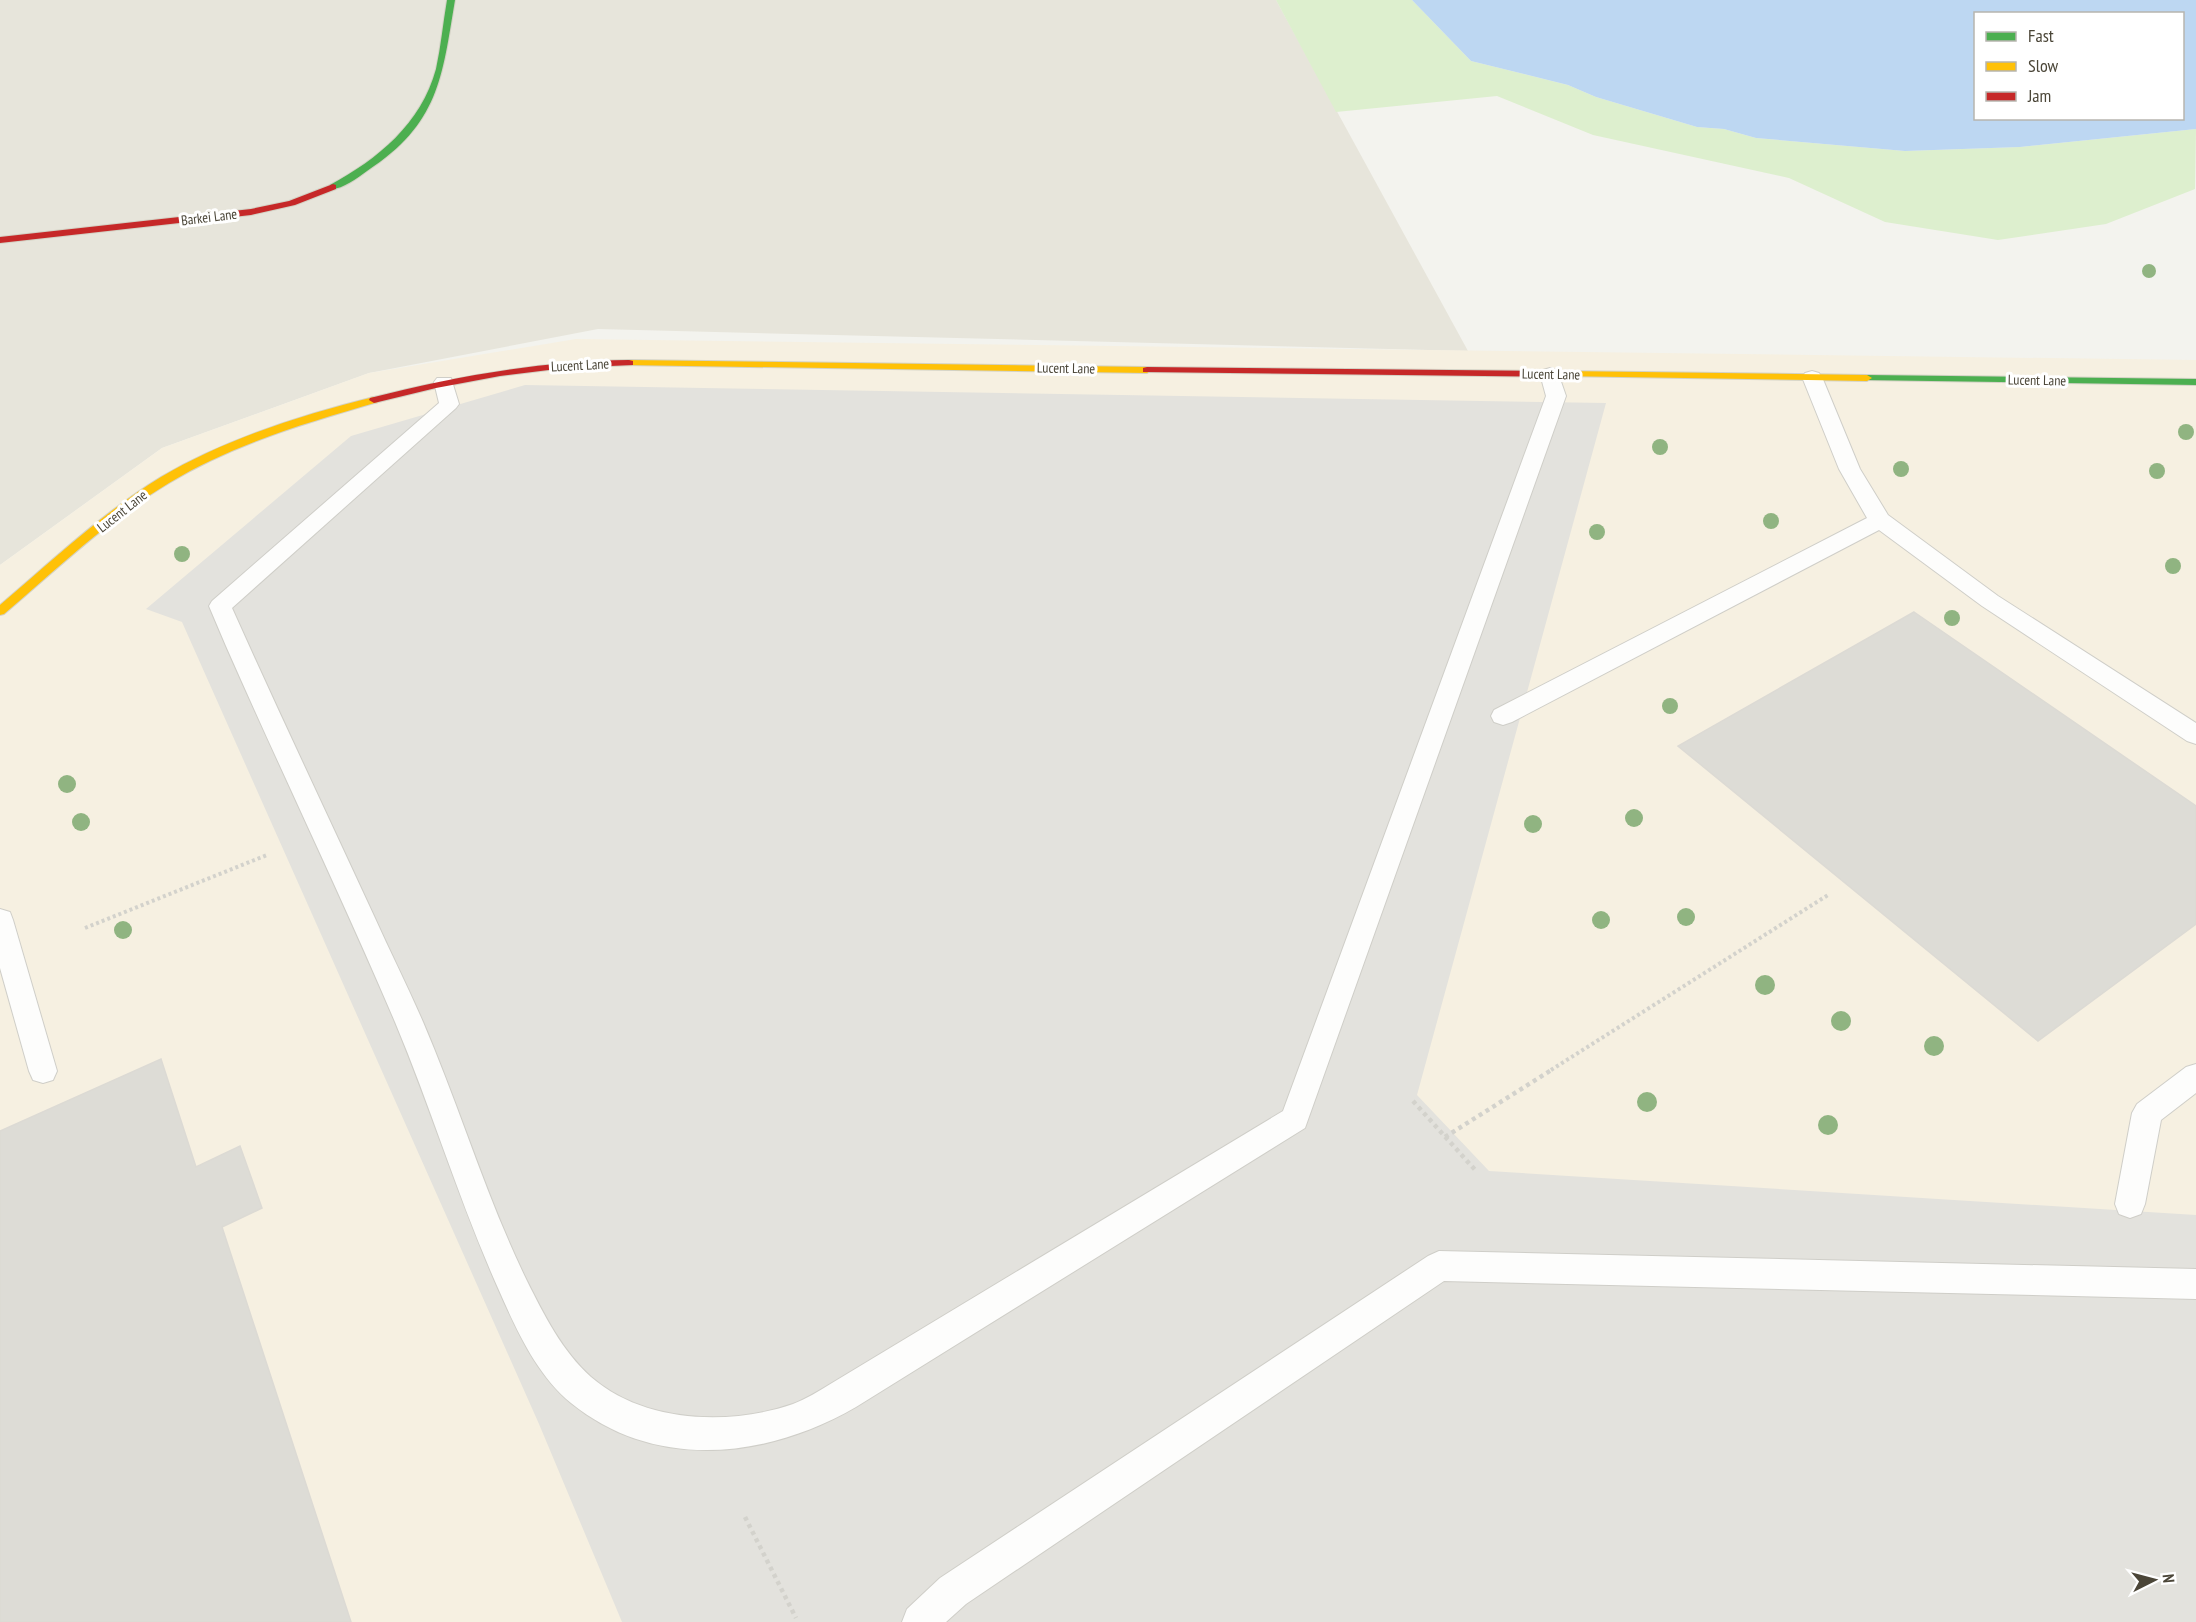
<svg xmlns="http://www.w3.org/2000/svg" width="2196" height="1622" viewBox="0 0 2196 1622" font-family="'PT Sans Narrow',sans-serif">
  <rect width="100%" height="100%" fill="#f3f3ee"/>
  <polygon fill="#e7e5db" points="0,0 1276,0 1468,351 598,329 369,373 162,448 0,565"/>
  <polygon fill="#f6f0e1" points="576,339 2196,360 2196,1622 0,1622 0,565 162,448 369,373"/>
  <polygon fill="#ddefce" points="1276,0 1412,0 1471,61 1568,85 1596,97 1697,127 1724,129 1756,138 1905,151 2020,147 2196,129 2195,189 2106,224 1998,240 1885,222 1789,178 1593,135 1497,96 1336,112"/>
  <polygon fill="#e3e2dd" points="525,385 1606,403 1417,1095 1489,1171 2196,1215 2196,1622 622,1622 539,1424 182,622 146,609 351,436"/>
  <path fill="#bdd7f2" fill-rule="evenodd" d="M1412 0H2196V129L2020 147 1905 151 1756 138 1724 129 1697 127 1596 97 1568 85 1471 61ZM1976 14H2182V118H1976Z"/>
  <g fill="#dddcd6" stroke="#dcdad4" stroke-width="1.5">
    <polygon points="1914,612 2196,806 2196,924 2038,1041 1678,746"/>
    <polygon points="161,1059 196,1167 240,1146 262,1208 222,1227 351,1622 0,1622 0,1131"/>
  </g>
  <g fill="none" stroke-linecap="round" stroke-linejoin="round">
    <defs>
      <g id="lane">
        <path d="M1550 368 1557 370 1566 396 1305 1128 856 1407C768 1458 656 1472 571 1403 536 1374 516 1329 498 1288 459 1201 432 1110 395 1022 341 895 281 771 226 646L209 606 212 601 439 403 434 382 437 378H451L459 404 456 408 232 608C278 711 327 814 374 916 390 952 408 987 423 1022 460 1108 486 1197 527 1281 544 1315 562 1351 591 1377 644 1423 729 1426 793 1404 806 1399 819 1391 832 1383L1283 1111 1546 396 1540 374 1543 370Z"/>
        <polygon points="1812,371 1819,373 1822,377 1860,469 1888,515 1998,596 2196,723 2196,744 2187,741 1982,606 1879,530 1512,722 1503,725 1494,722 1491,716 1494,710 1867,518 1839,469 1802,377 1805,373"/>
        <polygon points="0,909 10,912 13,920 57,1071 53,1080 43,1083 33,1080 29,1071 0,968"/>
        <polygon points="2196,1064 2196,1093 2161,1120 2145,1204 2141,1214 2130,1218 2119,1214 2115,1204 2132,1113 2137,1104 2186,1067"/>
        <polygon points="1439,1251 2196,1269 2196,1299 1444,1281 966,1604 946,1622 902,1622 907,1609 940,1578 1428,1256"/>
      </g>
      <g id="fast">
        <path d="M447 0H455C442 78 439 124 367 171 357 178 342 190 330 189V185C378 159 421 124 436 69 441 46 443 23 447 0Z"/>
        <polygon points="1867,375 2196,379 2196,385 1863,380 1863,376"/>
      </g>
      <g id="slow">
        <polygon points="629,360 1147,367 1152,370 1147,373 625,365 625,361"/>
        <polygon points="1563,371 1867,375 1872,378 1867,381 1559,376 1559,372"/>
        <path d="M374 397 379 400 378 402C306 423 233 444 169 483 109 519 58 568 4 614L0 615V605C52 561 102 513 161 477 226 439 301 415 374 397Z"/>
      </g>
      <g id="jam">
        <polygon points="333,184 336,185 336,189 295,205 251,215 0,243 0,237 251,209 289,201"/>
        <path d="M629 360 633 361V365L565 368 500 376 436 388 374 403 369 400 370 398C456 376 541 361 629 360Z"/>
        <polygon points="1147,367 1563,371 1568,374 1563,377 1143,372 1143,368"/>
      </g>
    </defs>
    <use href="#lane" stroke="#cfcec8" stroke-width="2"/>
    <use href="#fast" stroke="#d3d2c5" stroke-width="2"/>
    <use href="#slow" stroke="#d3d2c5" stroke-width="2"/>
    <use href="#jam" stroke="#d3d2c5" stroke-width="2"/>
    <g stroke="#d3d2cc" stroke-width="4" stroke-dasharray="3 3" stroke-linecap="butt">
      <polyline points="85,928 267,855"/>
      <polyline points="1551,1070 1828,895"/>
    </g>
    <g stroke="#d3d2cc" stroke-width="4.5" stroke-dasharray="4 4" stroke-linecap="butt">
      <polyline points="1413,1101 1477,1172"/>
      <polyline points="1445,1137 1553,1069"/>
      <polyline points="745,1517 796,1618"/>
    </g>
    <use href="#lane" fill="#fdfdfc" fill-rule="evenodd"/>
    <use href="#fast" fill="#4caf50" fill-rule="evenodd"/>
    <use href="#slow" fill="#ffc107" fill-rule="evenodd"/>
    <use href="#jam" fill="#c62828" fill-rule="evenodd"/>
  </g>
  <g fill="#90b481">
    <circle cx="2149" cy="271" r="7"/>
    <circle cx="2186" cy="432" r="8"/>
    <circle cx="1660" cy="447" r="8"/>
    <circle cx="1901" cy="469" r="8"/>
    <circle cx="2157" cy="471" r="8"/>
    <circle cx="1771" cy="521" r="8"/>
    <circle cx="1597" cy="532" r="8"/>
    <circle cx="182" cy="554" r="8"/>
    <circle cx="2173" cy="566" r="8"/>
    <circle cx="1952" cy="618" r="8"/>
    <circle cx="1670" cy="706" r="8"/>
    <circle cx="67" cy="784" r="9"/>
    <circle cx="1634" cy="818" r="9"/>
    <circle cx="81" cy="822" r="9"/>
    <circle cx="1533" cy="824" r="9"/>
    <circle cx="1686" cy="917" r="9"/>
    <circle cx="1601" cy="920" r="9"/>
    <circle cx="123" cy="930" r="9"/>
    <circle cx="1765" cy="985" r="10"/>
    <circle cx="1841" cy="1021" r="10"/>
    <circle cx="1934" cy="1046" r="10"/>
    <circle cx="1647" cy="1102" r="10"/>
    <circle cx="1828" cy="1125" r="10"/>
  </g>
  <g text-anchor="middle" stroke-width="6" stroke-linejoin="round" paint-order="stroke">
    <g font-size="14" fill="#4b4638" stroke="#fff">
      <text transform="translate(209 217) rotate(-7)" y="5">Barkei Lane</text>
      <text transform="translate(580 365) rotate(-3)" y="5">Lucent Lane</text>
      <text transform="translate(1066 368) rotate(1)" y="5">Lucent Lane</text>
      <text transform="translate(1551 374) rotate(1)" y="5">Lucent Lane</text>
      <text transform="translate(2037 380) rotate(1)" y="5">Lucent Lane</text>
      <text transform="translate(122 511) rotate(-38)" y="5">Lucent Lane</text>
    </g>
  </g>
  <rect x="1974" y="12" width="210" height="108" fill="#ffffff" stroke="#b7b5af" stroke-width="1.5"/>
  <rect x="1986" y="32" width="30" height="9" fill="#4caf50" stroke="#b7b5af" stroke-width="1.5"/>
  <text x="2028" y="42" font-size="18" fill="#4b4638">Fast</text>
  <rect x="1986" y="62" width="30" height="9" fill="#ffc107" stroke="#b7b5af" stroke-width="1.5"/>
  <text x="2028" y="72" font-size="18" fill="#4b4638">Slow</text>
  <rect x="1986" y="92" width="30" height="9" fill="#c62828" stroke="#b7b5af" stroke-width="1.5"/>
  <text x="2028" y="102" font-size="18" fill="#4b4638">Jam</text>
  <g transform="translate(2154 1580) rotate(84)" stroke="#ffffff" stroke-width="4.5" paint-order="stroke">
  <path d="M0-4.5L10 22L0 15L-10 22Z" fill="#4b4638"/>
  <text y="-9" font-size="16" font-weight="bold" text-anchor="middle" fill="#4b4638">N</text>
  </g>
</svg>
